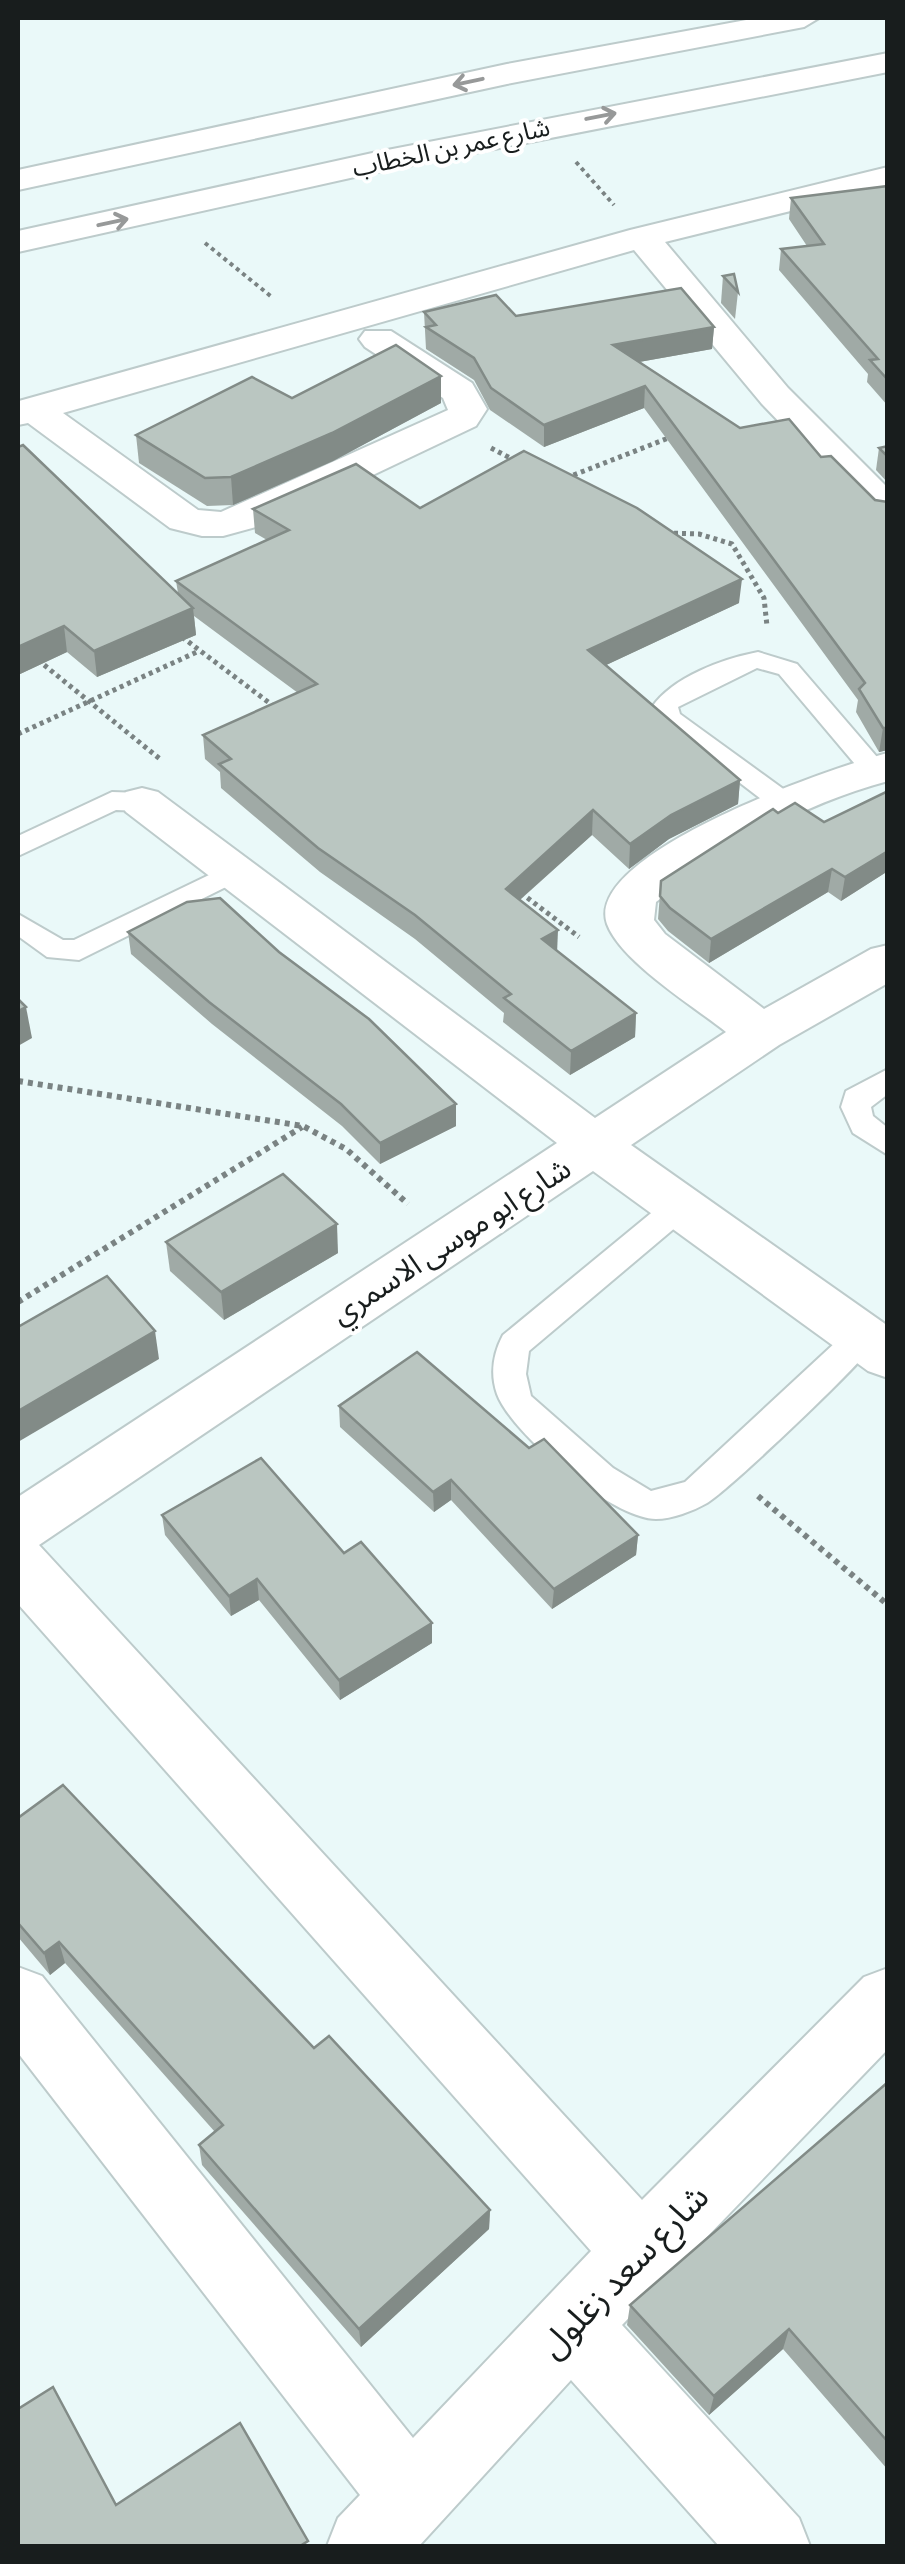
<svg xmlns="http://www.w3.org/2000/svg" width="905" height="2564" viewBox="0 0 905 2564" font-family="'Alegreya Sans','Noto Sans Arabic',sans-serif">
  <rect width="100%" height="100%" fill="#eaf9f9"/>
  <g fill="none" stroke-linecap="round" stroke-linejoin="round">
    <defs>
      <g id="service">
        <path d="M758 652 797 664 883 764 887 770 883 776H865L779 674 757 668 678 707 680 714 793 796 797 802 793 808H773L655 718 652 707C673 677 722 659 758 652Z"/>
        <polygon points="112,792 142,793 156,802 142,811 116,810 18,856 18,836"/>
        <polygon points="234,863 244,866 248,872 244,878 79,960 47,957 18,936 18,914 63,940 74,940"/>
        <polygon points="888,1069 888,1094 871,1107 873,1116 888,1128 888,1155 853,1133 841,1107 846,1091"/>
        <path d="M678 1196 689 1200 694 1208 689 1216 529 1351 526 1374 531 1396 613 1468 651 1491 685 1482 850 1329 862 1325 874 1329 879 1338C867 1359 730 1489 707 1503 693 1511 672 1519 656 1519 612 1519 511 1433 497 1394 490 1374 493 1354 503 1335L667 1200Z"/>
      </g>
      <g id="minor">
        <polygon points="888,167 888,187 665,242 788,388 888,488 888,523 874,520 762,404 634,250 63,413 198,510 221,512 448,410 443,398 365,347 359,339 365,331 391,331 472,383 487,409 476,426 274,522 223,536 202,536 170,528 28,423 18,425 19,401 630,230"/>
        <path d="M888 753V781C802 804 726 848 656 902L654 920 665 934 764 1009 871 949 888 945V983L779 1045 631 1145 888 1326V1378L868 1371 593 1171 39 1545 642 2200 864 1977 888 1968V2049L622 2325 799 2518 810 2546H719L571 2380 419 2546H327L338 2518 360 2495 18 2053V1967L42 1976 413 2438 591 2251 18 1604V1497L557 1143 126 812 119 802 126 792 142 788 158 792 595 1118 726 1032C695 1007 621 962 607 924 582 853 836 766 888 753Z"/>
      </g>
      <g id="tertiary">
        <polygon points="757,18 819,18 804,27 507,84 18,190 18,170 507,64"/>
        <polygon points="888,53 888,72 377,172 18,252 18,231 377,152"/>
      </g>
    </defs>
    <use href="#service" stroke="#bdcbcb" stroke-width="4"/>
    <use href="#minor" stroke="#bdcbcb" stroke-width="4"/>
    <use href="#tertiary" stroke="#bdcbcb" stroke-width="4"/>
    <g stroke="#7a8383" stroke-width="4" stroke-dasharray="4 4" stroke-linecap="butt">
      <polyline points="576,162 614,205"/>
      <polyline points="205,243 273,298"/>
    </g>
    <g stroke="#7a8383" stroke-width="5" stroke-dasharray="4 4" stroke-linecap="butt">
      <polyline points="491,448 516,461"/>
      <polyline points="566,478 671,437"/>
      <polyline points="666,533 699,534 732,544 764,598 767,626"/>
      <polyline points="182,637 276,708"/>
      <polyline points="38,660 160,759"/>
      <polyline points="18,734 199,651"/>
      <polyline points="521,893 579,937"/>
    </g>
    <g stroke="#7a8383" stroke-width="6" stroke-dasharray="5 5" stroke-linecap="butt">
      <polyline points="18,1081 303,1126 346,1149 408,1204"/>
      <polyline points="18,1302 302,1127"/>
      <polyline points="758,1496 888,1605"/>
    </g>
    <use href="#service" fill="#fff" fill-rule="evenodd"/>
    <use href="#minor" fill="#fff" fill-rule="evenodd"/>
    <use href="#tertiary" fill="#fff" fill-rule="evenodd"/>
  </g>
  <g fill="#a0aaa6">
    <polygon points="888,186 888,406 867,382 868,374 779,270 781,249 807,246 789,219 791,198"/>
    <polygon points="723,276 738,292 735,319 721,303"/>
    <polygon points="424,312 714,327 712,349 639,362 740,428 821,457 831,456 888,750 879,752 856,712 858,700 644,408 544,447 490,410 474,380 426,349"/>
    <polygon points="292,398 441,403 333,461 233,505 207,506 139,463 136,435"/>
    <polygon points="888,446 888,483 876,470 879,448"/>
    <polygon points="18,447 178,593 176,581 267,540 255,533 253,509 420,508 739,603 606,665 740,780 738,804 669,839 629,869 592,835 520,900 557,951 636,1013 635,1037 570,1075 503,1022 504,1013 415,939 320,872 221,788 220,772 205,759 203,735 298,693 194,616 196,635 97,677 67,652 18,675"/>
    <polygon points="888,791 888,871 841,901 828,892 709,963 668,931 658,919 661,881 778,813 824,822"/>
    <polygon points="128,932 279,952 456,1104 456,1126 380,1164 342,1126 212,1024 131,954"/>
    <polygon points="166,1242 338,1253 224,1320 170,1271"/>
    <polygon points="339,1406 529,1448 638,1535 636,1555 552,1609 451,1500 434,1512 340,1427"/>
    <polygon points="162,1515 344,1553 432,1623 432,1643 340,1700 259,1600 231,1616 165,1535"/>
    <polygon points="18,1818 314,2048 490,2210 489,2229 361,2347 202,2165 199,2145 215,2132 65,1963 50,1975 18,1937"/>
    <polygon points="888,2082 888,2470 783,2349 709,2415 627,2325 630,2305"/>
  </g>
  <g fill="#828b87">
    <polygon points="714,327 712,349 611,367 613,345"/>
    <polygon points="441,376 441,403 333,461 233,505 231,477"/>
    <polygon points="645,386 644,408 544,447 544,425"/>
    <polygon points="742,579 739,603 587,674 588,650"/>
    <polygon points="193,608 196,635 97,677 94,651"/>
    <polygon points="64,626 67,652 18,675 18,647"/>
    <polygon points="883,728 888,728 888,750 879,752"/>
    <polygon points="740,780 738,804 669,839 629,869 630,844 671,815"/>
    <polygon points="593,810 592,835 505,913 506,889"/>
    <polygon points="888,851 888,871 841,901 845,877"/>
    <polygon points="832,869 828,892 709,963 711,939"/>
    <polygon points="558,930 557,954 542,939"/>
    <polygon points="26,1007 32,1038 18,1046 18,1011"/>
    <polygon points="636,1013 635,1037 570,1075 571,1051"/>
    <polygon points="456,1104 456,1126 380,1164 380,1143"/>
    <polygon points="337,1224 338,1253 224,1320 221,1292"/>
    <polygon points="155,1331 159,1359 18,1442 18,1411"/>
    <polygon points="451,1480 451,1500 434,1512 433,1492"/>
    <polygon points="638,1535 636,1555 552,1609 554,1589"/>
    <polygon points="257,1579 259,1600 231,1616 229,1596"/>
    <polygon points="432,1623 432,1643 340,1700 339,1680"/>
    <polygon points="59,1942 65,1963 50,1975 44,1953"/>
    <polygon points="490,2210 489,2229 361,2347 359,2329"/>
    <polygon points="789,2329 783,2349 709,2415 714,2396"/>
  </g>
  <g fill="#bac6c1" stroke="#828b87" stroke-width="2.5">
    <polygon points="888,186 888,380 870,360 878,359 781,249 824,244 791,198"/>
    <polygon points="734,274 738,292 723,276"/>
    <polygon points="681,288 714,327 613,345 740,428 789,419 821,457 831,456 875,500 888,502 888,728 883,728 859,689 865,683 645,386 544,425 491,388 474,358 426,327 436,325 424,312 496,295 516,316"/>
    <polygon points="396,345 441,376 332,433 231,477 205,478 136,435 252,377 292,398"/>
    <polygon points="23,445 193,608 94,651 64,626 18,647 18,447"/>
    <polygon points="888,446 888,457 879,448"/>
    <polygon points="524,451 637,508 742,579 588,650 740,780 671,815 630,844 593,810 506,889 558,930 542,939 636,1013 571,1051 504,998 511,994 415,915 318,848 219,764 231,759 203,735 317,684 176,581 289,530 253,509 356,464 420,508"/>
    <polygon points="888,791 888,851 845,877 832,869 711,939 670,908 660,896 661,881 773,809 778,813 795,803 824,822"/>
    <polygon points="220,898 279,952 369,1019 456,1104 380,1143 341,1104 209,1002 128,932 187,902"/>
    <polygon points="18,999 26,1007 18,1011"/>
    <polygon points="283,1174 337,1224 221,1292 166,1242"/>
    <polygon points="107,1276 155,1331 18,1411 18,1327"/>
    <polygon points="417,1352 529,1448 544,1439 638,1535 554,1589 451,1480 433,1492 339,1406"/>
    <polygon points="261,1458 344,1553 361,1542 432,1623 339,1680 257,1579 229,1596 162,1515"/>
    <polygon points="63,1785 314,2048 329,2036 490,2210 359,2329 199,2145 223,2125 59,1942 44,1953 18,1923 18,1818"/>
    <polygon points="888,2082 888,2442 789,2329 714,2396 630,2305"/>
    <polygon points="53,2387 116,2505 240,2423 308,2541 300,2546 18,2546 18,2409"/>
  </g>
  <defs><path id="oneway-shaft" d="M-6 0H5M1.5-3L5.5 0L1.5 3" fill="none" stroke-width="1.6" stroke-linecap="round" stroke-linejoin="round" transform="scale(2.5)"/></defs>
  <g stroke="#979999">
    <use href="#oneway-shaft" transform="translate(468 82) rotate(168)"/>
    <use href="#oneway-shaft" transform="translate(601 116) rotate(-11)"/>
    <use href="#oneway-shaft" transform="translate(113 222) rotate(-12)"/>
  </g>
  <g text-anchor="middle" stroke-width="8" stroke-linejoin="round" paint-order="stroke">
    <g font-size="25" fill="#181d1d" stroke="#fff">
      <text transform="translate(451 147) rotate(-12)" y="9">شارع عمر بن الخطاب</text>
    </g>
    <g font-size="30" fill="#181d1d" stroke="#fff">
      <text transform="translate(451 1241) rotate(-33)" y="10">شارع ابو موسى الاسمري</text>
    </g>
    <g font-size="35" fill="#181d1d" stroke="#fff">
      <text transform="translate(624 2271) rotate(-46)" y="12">شارع سعد زغلول</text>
    </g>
  </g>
  <rect width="905" height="2564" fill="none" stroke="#181d1d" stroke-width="40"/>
</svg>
